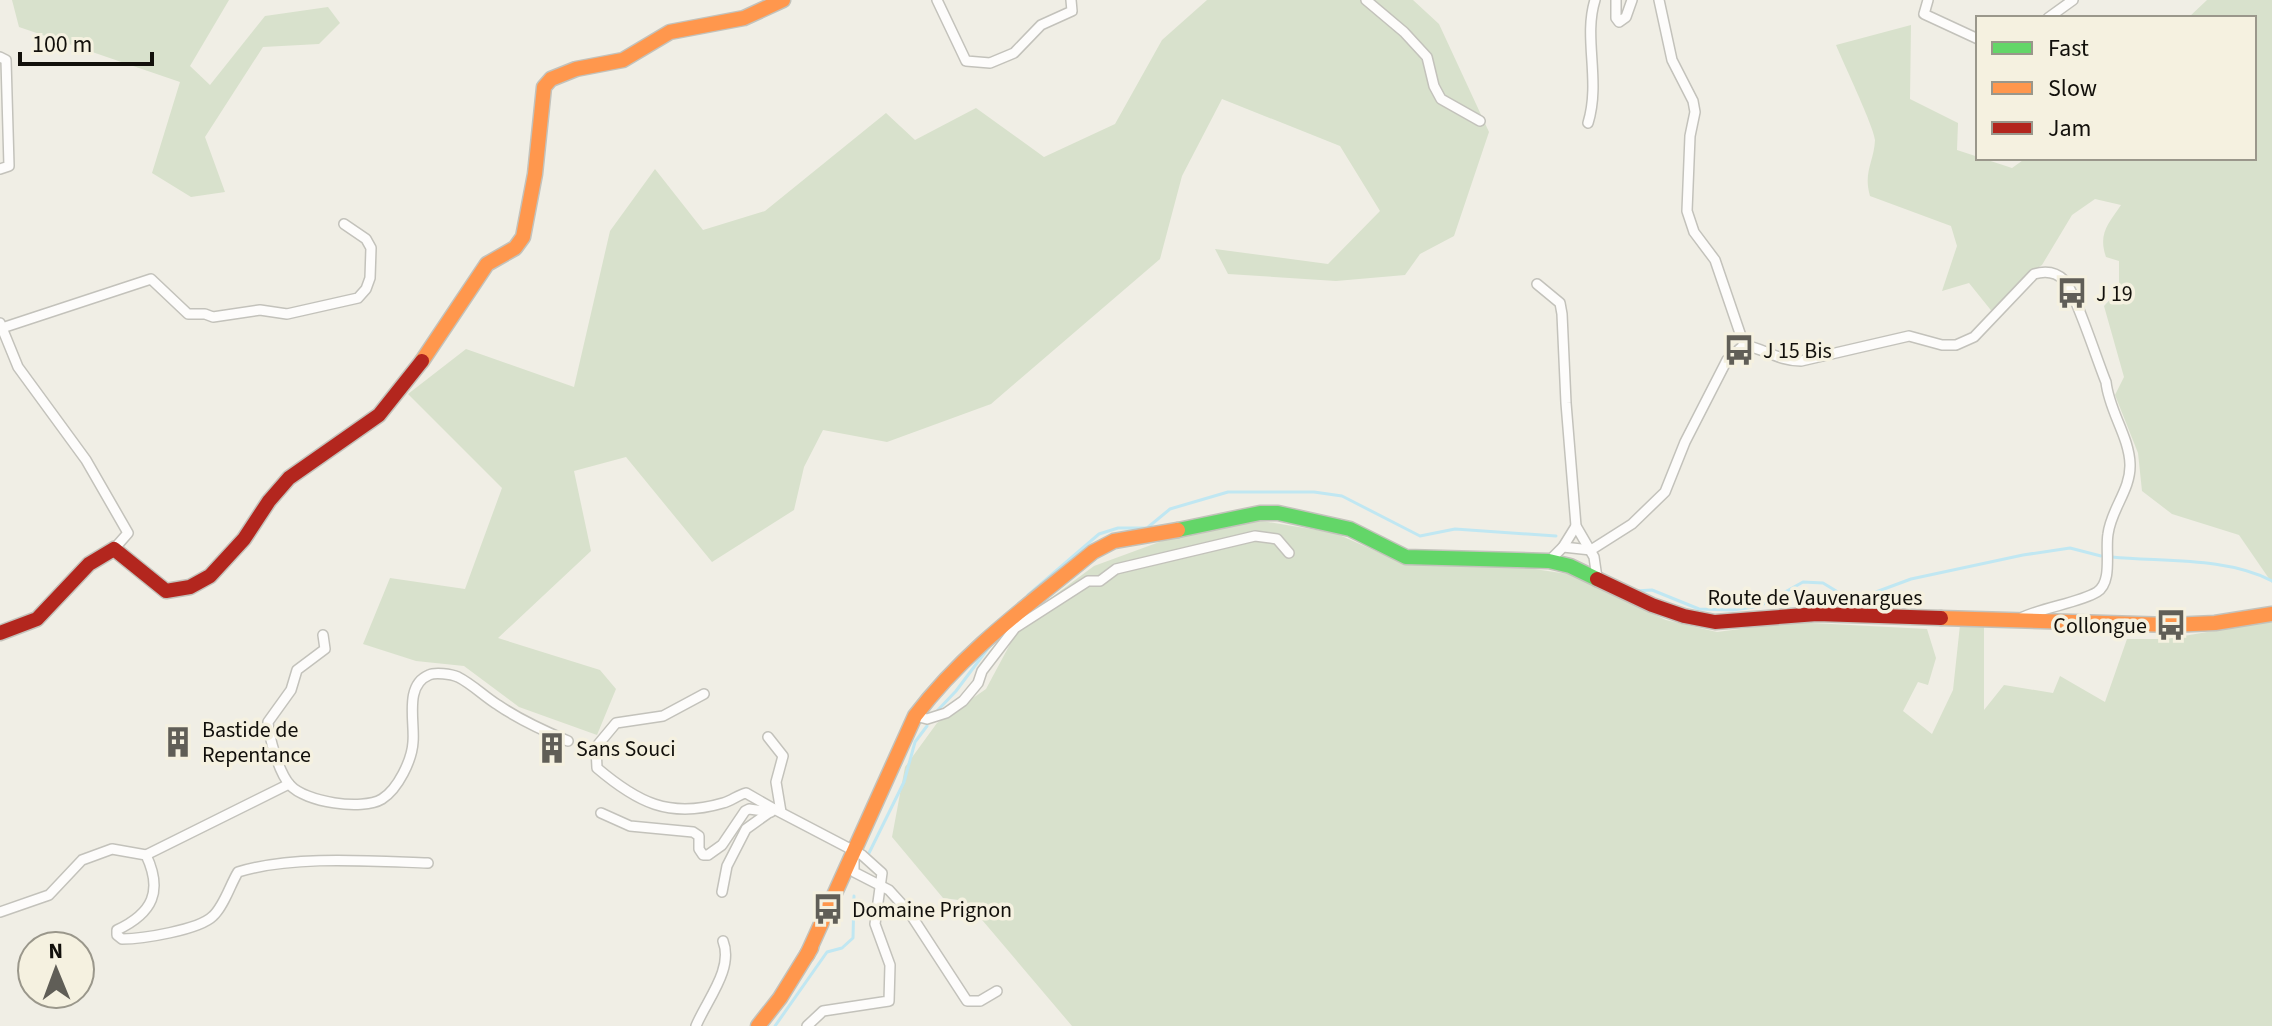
<svg xmlns="http://www.w3.org/2000/svg" width="2272" height="1026" viewBox="0 0 2272 1026" font-family="'Source Sans 3',sans-serif">
  <rect width="100%" height="100%" fill="#f0eee5"/>
  <g fill="#d8e1cc">
    <polygon points="12,0 229,0 190,66 210,85 265,16 328,7 340,23 319,44 263,47 205,137 225,192 191,197 152,173 180,82 19,27"/>
    <polygon points="1207,0 1413,0 1439,24 1489,132 1454,236 1420,254 1405,275 1336,281 1228,274 1215,249 1328,264 1380,211 1340,146 1222,99 1182,176 1160,259 991,404 887,442 823,430 804,467 794,510 712,562 626,457 574,471 591,551 498,638 600,670 616,689 597,735 519,707 464,666 416,661 363,644 390,578 465,589 502,488 408,394 466,349 574,387 610,231 655,169 703,230 765,211 886,113 915,140 976,108 1044,157 1115,124 1162,40"/>
    <path d="M2207 0H2272V583L2239 535 2172 514 2142 491 2138 453 2115 395 2124 377 2104 306 2119 290V261L2106 257C2098 234 2108 224 2121 205L2095 199 2072 215 2042 265 2029 273 1994 314 1969 283 1942 291 1957 246 1951 226 1870 196C1863 172 1874 162 1875 140 1875 129 1842 60 1836 45L1911 25 1910 99 1958 123 1957 150 2012 168 2026 158H2254V18H2188Z"/>
    <polygon points="1256,520 1335,533 1407,565 1488,562 1568,574 1666,620 1717,632 1793,622 1927,629 1936,658 1928,685 1918,682 1903,711 1932,734 1953,690 1960,625 1984,626 1984,710 2004,685 2053,693 2060,676 2105,702 2127,639 2166,639 2272,621 2272,1026 1072,1026 966,901 943,898 892,837 905,767 937,723 986,689 1024,618 1094,566 1173,537"/>
  </g>
  <g fill="none" stroke-linecap="round" stroke-linejoin="round">
    <g stroke="#c0e7f2" stroke-width="3">
      <path d="M2112 557C2162 562 2227 557 2272 581"/>
      <polyline points="1635,591 1652,590 1699,609 1733,610 1760,606 1803,582 1823,583 1846,597 1857,599 1911,579 2023,555 2070,548 2101,556"/>
      <polyline points="1028,595 1099,534 1118,528 1147,528 1170,509 1228,492 1314,492 1342,496 1420,536 1455,529 1556,536"/>
      <polyline points="937,711 956,691 995,639"/>
      <polyline points="869,853 904,782 915,742 927,726"/>
      <polyline points="775,1026 827,952 842,948 853,938 854,896"/>
    </g>
    <defs>
      <g id="street">
        <polyline points="937,0 966,61 990,63 1014,53 1041,25 1072,11 1071,0"/>
        <polyline points="1366,0 1404,32 1427,57 1434,86 1441,99 1480,121"/>
        <polyline points="1616,0 1616,18 1619,22 1626,17 1632,0"/>
        <polyline points="1659,0 1672,60 1693,101 1695,112 1690,136 1687,211 1694,232 1715,260 1744,345"/>
        <polyline points="1928,0 1924,14 1978,39"/>
        <polyline points="2048,18 2073,0"/>
        <polyline points="0,57 6,60 9,166 0,169"/>
        <path d="M1588 123C1601 80 1583 38 1595 0"/>
        <polyline points="1537,284 1560,303 1562,314 1566,403 1576,526 1594,557 1597,578"/>
        <polyline points="0,323 18,367 86,460 128,533 114,549"/>
        <polyline points="2,328 151,279 188,314 205,314 213,317 260,310 287,314 358,298 366,289 370,278 371,248 366,239 344,224"/>
        <path d="M1744 345C1765 349 1779 361 1801 361L1909 336 1942 345H1956L1974 337 2034 274C2044 271 2055 271 2064 280 2075 291 2098 363 2106 382 2109 411 2129 436 2130 464 2131 490 2111 509 2108 534 2105 551 2113 582 2097 592 2079 603 2043 607 2021 618"/>
        <polyline points="1563,547 1591,550 1632,524 1665,492 1685,442 1727,360 1744,345"/>
        <polyline points="1549,561 1563,547 1576,526"/>
        <path d="M323 635 325 649 297 670 291 690 268 722C269 738 279 773 290 785 305 802 362 811 382 799 398 789 412 760 413 742 415 722 404 685 429 675 435 672 451 674 458 677 472 684 485 697 498 705 520 720 544 731 568 741"/>
        <path d="M704 694 663 716 616 723 596 747 597 768C637 802 669 819 723 803 731 801 738 795 746 793L774 809"/>
        <polyline points="915,716 927,719 946,713 963,701 978,683 982,671 1015,628 1088,581 1100,581 1116,569 1255,536 1277,539 1289,553"/>
        <polyline points="768,737 783,756 776,782 781,812"/>
        <polyline points="601,813 630,826 693,832 699,836 699,849 703,855 708,855 722,845 745,811 749,809 771,812"/>
        <polyline points="146,855 289,784"/>
        <polyline points="854,858 854,872 889,890 909,912 967,1001 980,1001 997,991"/>
        <polyline points="722,892 727,866 746,829 774,809 862,855 882,873 875,924 890,965 889,1001 823,1011 807,1026"/>
        <path d="M0 912 49 895 82 860 112 849 146 855C163 891 153 913 117 930V935L122 939C142 939 199 930 213 916 224 906 230 885 238 872 292 855 371 861 428 863"/>
        <path d="M696 1026C706 1001 734 969 723 941"/>
      </g>
      <polyline id="fast" points="1178,530 1260,513 1278,513 1350,529 1406,557 1549,561 1570,566 1597,579"/>
      <g id="slow">
        <polyline points="422,361 487,264 515,248 523,237 535,174 544,87 551,79 576,69 623,60 670,32 744,18 783,0"/>
        <polyline points="1941,618 2171,625 2215,623 2272,614"/>
        <path d="M807 955 915 716C965 650 1030 604 1093 552L1114 541 1178 530"/>
        <polyline points="758,1026 780,998 811,948"/>
      </g>
      <g id="jam">
        <polyline points="1597,579 1652,605 1684,616 1715,622 1817,614 1941,618"/>
        <polyline points="0,633 37,619 89,564 114,549 166,591 190,587 210,576 244,539 269,501 289,478 379,415 422,361"/>
      </g>
    </defs>
    <use href="#street" stroke="#c3c2bb" stroke-width="12"/>
    <use href="#fast" stroke="#c3c2bb" stroke-width="17"/>
    <use href="#slow" stroke="#c3c2bb" stroke-width="17"/>
    <use href="#jam" stroke="#c3c2bb" stroke-width="17"/>
    <use href="#street" stroke="#fdfcfb" stroke-width="9"/>
    <use href="#fast" stroke="#63d668" stroke-width="14"/>
    <use href="#slow" stroke="#ff974d" stroke-width="14"/>
    <use href="#jam" stroke="#b3261e" stroke-width="14"/>
  </g>
  <defs>
    <symbol id="bus-bare" viewBox="-9 -9 18 18"><path d="M-5-6H5V4H4V6H2V4H-2V6H-4V4H-5ZM-3.5-4V0h7V-4ZM-3.5 1.2v1.5H-2V1.2ZM2 1.2v1.5H3.5V1.2Z" fill="#605e57" stroke="#f5f1e0" stroke-width="2.5" paint-order="stroke"/></symbol>
    <symbol id="building-bare" viewBox="-9 -9 18 18"><path d="M-4-6H4V6H1V3H-1V6H-4ZM-2.5-4.3h1.7v1.8h-1.7ZM.8-4.3h1.7v1.8H.8ZM-2.5-1h1.7V.8h-1.7ZM.8-1h1.7V.8H.8Z" fill="#605e57" stroke="#f5f1e0" stroke-width="2.5" paint-order="stroke"/></symbol>
  </defs>
  <g fill-rule="evenodd">
    <use href="#bus-bare" x="2050" y="271" width="44" height="44"/>
    <use href="#bus-bare" x="1717" y="328" width="44" height="44"/>
    <use href="#bus-bare" x="2149" y="603" width="44" height="44"/>
    <use href="#building-bare" x="156" y="720" width="44" height="44"/>
    <use href="#building-bare" x="530" y="726" width="44" height="44"/>
    <use href="#bus-bare" x="806" y="887" width="44" height="44"/>
  </g>
  <g text-anchor="middle" stroke-width="7" stroke-linejoin="round" paint-order="stroke">
    <g font-size="22" fill="#12100b" stroke="#f5f1e0" text-anchor="start">
      <text x="2096" y="301">J 19</text>
      <text x="1763" y="358">J 15 Bis</text>
      <text x="2147" y="633" text-anchor="end">Collongue</text>
      <text x="202" y="737">Bastide de<tspan x="202" dy="25">Repentance</tspan></text>
      <text x="576" y="756">Sans Souci</text>
      <text x="852" y="917">Domaine Prignon</text>
    </g>
    <g font-size="22" fill="#12100b" stroke="#f5f1e0">
      <text x="1815" y="605">Route de Vauvenargues</text>
    </g>
  </g>
  <rect x="1976" y="16" width="280" height="144" fill="#f5f1e0" stroke="#9a978b" stroke-width="2"/>
  <rect x="1992" y="42" width="40" height="12" fill="#63d668" stroke="#9a978b" stroke-width="2"/>
  <text x="2048" y="56" font-size="24" fill="#12100b">Fast</text>
  <rect x="1992" y="82" width="40" height="12" fill="#ff974d" stroke="#9a978b" stroke-width="2"/>
  <text x="2048" y="96" font-size="24" fill="#12100b">Slow</text>
  <rect x="1992" y="122" width="40" height="12" fill="#b3261e" stroke="#9a978b" stroke-width="2"/>
  <text x="2048" y="136" font-size="24" fill="#12100b">Jam</text>
  <g transform="translate(56 970) rotate(359)"><circle r="38" fill="#f5f1e0" stroke="#9a978b" stroke-width="2"/>
  <path d="M0-6L14 30L0 20L-14 30Z" fill="#605e57"/>
  <text y="-12" font-size="22" font-weight="bold" text-anchor="middle" fill="#12100b">N</text>
  </g>
  <path d="M20 52v12h132v-12" fill="none" stroke="#12100b" stroke-width="4"/>
  <text x="32" y="52" font-size="24" fill="#12100b" stroke="#f5f1e0" stroke-width="6" paint-order="stroke">100 m</text>
</svg>
